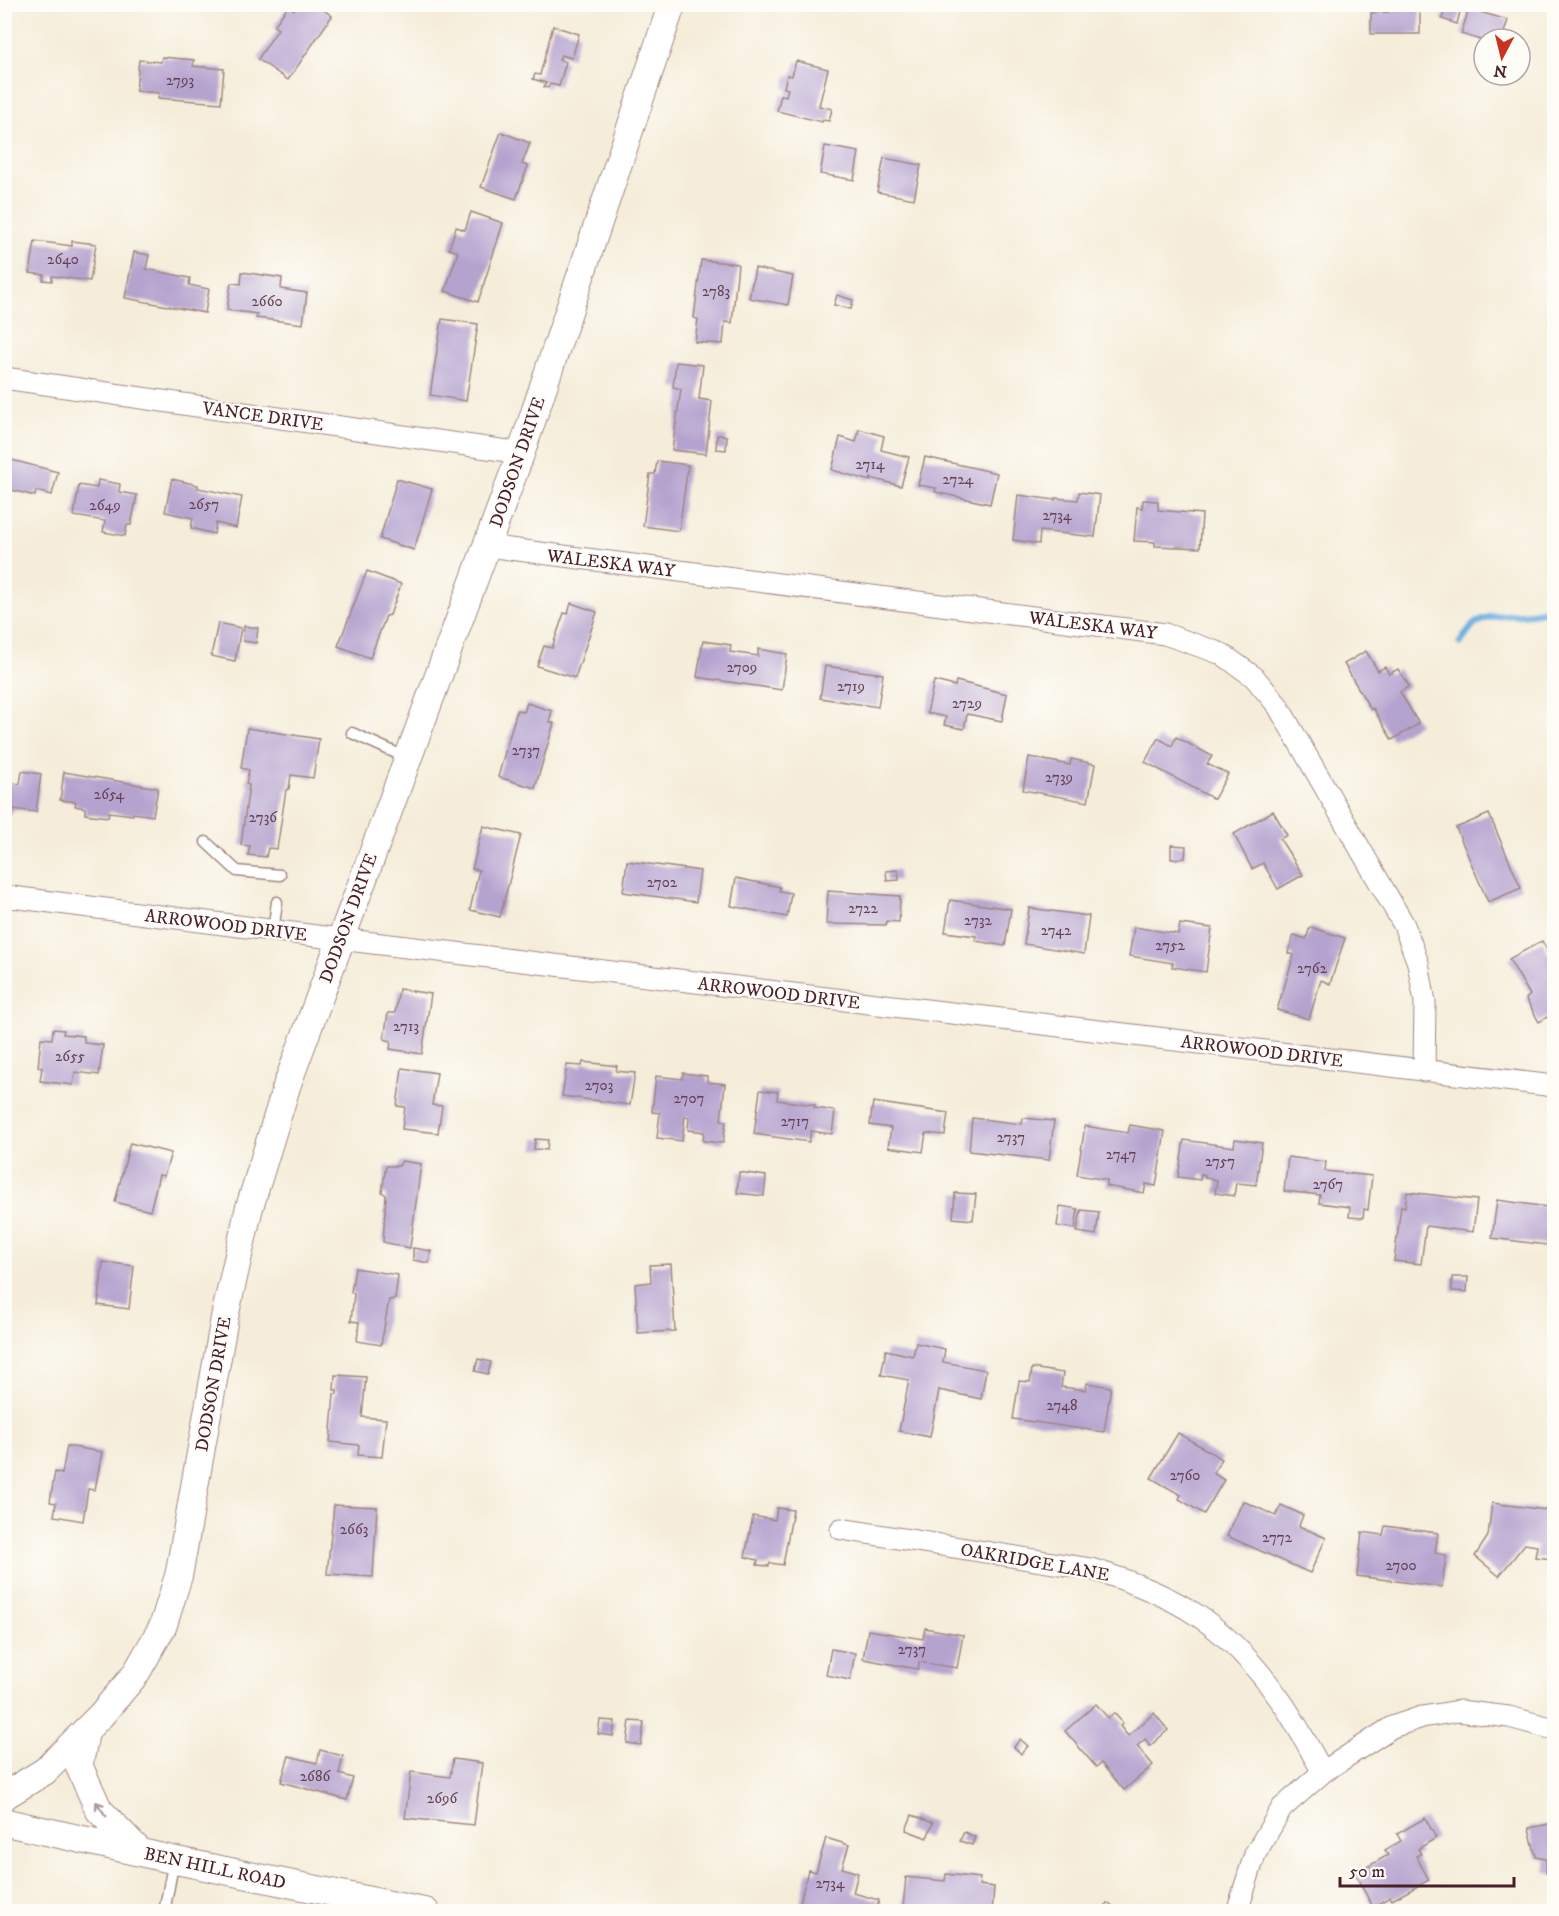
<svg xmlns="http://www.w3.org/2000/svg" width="1559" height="1916" viewBox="0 0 1559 1916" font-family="'IM FELL DW Pica',serif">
  <rect width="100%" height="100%" fill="#fdfcf7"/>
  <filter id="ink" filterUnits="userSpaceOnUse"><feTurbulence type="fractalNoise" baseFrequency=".0167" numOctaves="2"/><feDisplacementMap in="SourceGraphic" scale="12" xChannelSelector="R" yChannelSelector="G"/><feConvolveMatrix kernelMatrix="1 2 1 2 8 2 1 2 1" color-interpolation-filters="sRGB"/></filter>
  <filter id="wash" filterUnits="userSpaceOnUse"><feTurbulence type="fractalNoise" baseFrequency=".008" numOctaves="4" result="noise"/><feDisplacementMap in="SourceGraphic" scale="24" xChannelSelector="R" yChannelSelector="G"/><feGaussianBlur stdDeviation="1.35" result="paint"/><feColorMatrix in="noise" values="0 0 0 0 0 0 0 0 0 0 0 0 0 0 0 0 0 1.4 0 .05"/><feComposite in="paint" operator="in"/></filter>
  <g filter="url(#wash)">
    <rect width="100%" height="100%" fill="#f5edd9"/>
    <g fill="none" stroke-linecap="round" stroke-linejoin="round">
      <path stroke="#6aaddf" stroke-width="7" d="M1460 643C1465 637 1469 628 1475 624 1496 608 1531 622 1554 605"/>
    </g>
    <g id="blocks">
      <g fill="#b5a3cf">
        <polygon points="298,4 315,4 332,16 288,80 258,59 278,29 274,26 288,6 294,10"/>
        <polygon points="1388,4 1400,4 1399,9 1420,9 1420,34 1371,34 1371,13 1388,12"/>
        <polygon points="1446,4 1461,8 1457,24 1442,19"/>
        <polygon points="1469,9 1508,20 1502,39 1484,39 1484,41 1461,34"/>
        <polygon points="553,26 579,34 572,58 561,55 559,60 566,62 559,86 550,84 548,88 544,87 546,83 533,79 535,74 540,75"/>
        <polygon points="162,57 194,60 193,66 224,69 221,103 158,98 159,93 136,91 139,60 161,62"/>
        <polygon points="796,61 828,69 819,106 832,109 829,121 823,120 822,122 777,111 781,95 786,96 788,89 784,88 787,75 792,76"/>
        <polygon points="501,132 530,143 522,164 528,166 516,199 481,187"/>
        <polygon points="825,146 859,152 854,180 820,174"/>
        <polygon points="884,158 921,165 914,199 877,192"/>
        <polygon points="471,212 503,223 478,302 445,291 458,252 449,249 456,227 465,230"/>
        <polygon points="4,237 10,238 7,265 4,265"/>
        <polygon points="35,241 72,246 72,241 96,244 90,281 52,276 52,281 43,280 44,275 30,273"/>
        <polygon points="134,252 149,255 146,269 190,278 189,285 209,289 205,313 125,298"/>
        <polygon points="701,260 738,264 732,323 725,322 723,344 695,342 698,319 694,318"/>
        <polygon points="755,268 793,276 788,305 749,298"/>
        <polygon points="242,272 282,278 281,289 307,293 303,324 256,318 257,314 227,310 231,283 241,284"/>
        <polygon points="837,295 853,300 851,309 834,305"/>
        <polygon points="442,319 478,324 466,401 430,395"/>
        <polygon points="676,362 703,365 699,399 712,401 706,454 672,450 681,389 673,387"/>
        <polygon points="859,429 884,436 881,450 909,457 901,486 871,478 871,481 832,470 840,437 856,442"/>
        <polygon points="717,435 727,436 726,450 716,449"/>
        <polygon points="925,457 997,473 990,504 935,492 936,488 918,485"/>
        <polygon points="4,458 58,472 52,495 36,491 35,496 4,488"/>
        <polygon points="657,461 688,465 679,531 643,526 650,474 655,474"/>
        <polygon points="172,479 198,485 198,488 242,497 236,528 216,523 214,534 191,528 193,518 165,512"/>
        <polygon points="397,479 432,489 414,550 380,539"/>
        <polygon points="98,480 120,484 119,492 137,495 131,525 127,525 125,536 103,532 105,521 74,516 79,485 97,488"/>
        <polygon points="1079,492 1100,495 1095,537 1040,531 1039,544 1013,540 1018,495 1055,500 1055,498 1078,500"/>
        <polygon points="1143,500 1158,501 1158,510 1202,514 1200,548 1155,546 1155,542 1134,541 1137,507 1142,508"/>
        <polygon points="367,571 401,584 390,615 386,616 370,658 338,646"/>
        <polygon points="571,603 597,612 575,678 537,666 544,646 552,648 564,613 568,614"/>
        <polygon points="218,623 241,628 235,661 211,656"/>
        <polygon points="244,626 258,628 256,643 243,641"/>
        <polygon points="703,641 731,645 730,652 758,656 758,649 787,654 782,690 697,677"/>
        <polygon points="1366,651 1378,671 1385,667 1389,674 1398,669 1409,686 1400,692 1419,724 1392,740 1373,708 1371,710 1344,664"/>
        <polygon points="825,666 883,674 878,707 820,698"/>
        <polygon points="934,681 955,686 956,681 1007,694 1002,721 967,714 964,729 944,725 946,717 927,713"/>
        <polygon points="527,703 552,711 549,722 554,723 535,788 498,777 517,710 524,712"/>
        <polygon points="247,728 319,739 313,778 291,775 289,789 286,790 277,849 268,848 266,857 248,855 250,846 241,845 249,785 246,784 249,770 241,768"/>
        <polygon points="1176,737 1212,756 1207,764 1228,774 1214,799 1145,762 1158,738 1172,746"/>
        <polygon points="1029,757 1070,765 1071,759 1095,764 1088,802 1023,790"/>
        <polygon points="22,771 41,774 36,812 12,809 11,813 4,812 4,782 20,784"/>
        <polygon points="64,772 158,788 153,816 133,813 133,815 109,812 108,817 85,814 85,808 75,806 76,802 60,800"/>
        <polygon points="1273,811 1287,835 1280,839 1303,875 1278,889 1263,863 1252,869 1234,834"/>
        <polygon points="1489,814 1521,888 1488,902 1456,828"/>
        <polygon points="483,826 521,835 500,917 470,910 479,870 472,869"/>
        <polygon points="1171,845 1186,846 1185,858 1171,859"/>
        <polygon points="627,861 700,871 696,902 623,892"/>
        <polygon points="898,870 899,880 887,881 886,871"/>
        <polygon points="736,878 780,887 779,891 791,893 787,917 731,906"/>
        <polygon points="828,891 900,896 899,922 886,921 886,925 826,924"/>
        <polygon points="950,900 1011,909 1005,946 975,941 976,936 945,932"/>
        <polygon points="1029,908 1089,916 1084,954 1024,944"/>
        <polygon points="1180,924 1212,928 1206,972 1172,967 1173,963 1129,956 1134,927 1178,934"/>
        <polygon points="1310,927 1345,938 1330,984 1321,980 1309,1019 1277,1010 1294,955 1288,953 1294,935 1306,939"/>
        <polygon points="1542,941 1554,963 1554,1013 1539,1022 1526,999 1530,995 1509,959"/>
        <polygon points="399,989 431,994 422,1054 390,1049 391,1041 384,1039 388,1013 395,1013"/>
        <polygon points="53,1029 64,1030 63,1034 84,1036 84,1043 103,1045 99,1075 75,1072 73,1085 40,1081 42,1068 38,1067 41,1038 52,1039"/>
        <polygon points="583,1062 617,1066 616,1071 635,1073 630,1105 562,1096 567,1065 582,1066"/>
        <polygon points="402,1068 437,1073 432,1105 442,1106 438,1133 402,1129 405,1107 397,1106"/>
        <polygon points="683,1073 707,1076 707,1082 725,1084 721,1120 726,1121 723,1143 703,1141 704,1132 688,1130 689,1117 685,1116 682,1141 657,1138 660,1113 652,1112 656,1076 682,1079"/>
        <polygon points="760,1090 778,1092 777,1100 815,1105 814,1108 835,1111 832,1134 811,1131 809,1142 754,1134"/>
        <polygon points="873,1102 948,1113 945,1135 926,1133 923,1152 888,1147 891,1128 870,1125"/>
        <polygon points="972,1118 1022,1124 1023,1118 1054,1121 1049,1160 969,1151"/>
        <polygon points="1130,1125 1165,1131 1156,1186 1146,1184 1144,1193 1106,1186 1107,1180 1077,1175 1085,1126 1128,1133"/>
        <polygon points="535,1139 548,1140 547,1150 534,1149"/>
        <polygon points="1235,1139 1262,1143 1256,1185 1236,1183 1234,1196 1215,1193 1217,1180 1205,1178 1205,1175 1201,1174 1200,1180 1178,1177 1184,1140 1234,1147"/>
        <polygon points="130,1143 171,1153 164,1176 159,1175 150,1211 115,1202"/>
        <polygon points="1288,1157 1326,1162 1325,1171 1372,1176 1368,1210 1364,1209 1363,1218 1349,1217 1350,1207 1319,1203 1320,1195 1284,1191"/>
        <polygon points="402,1161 421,1164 410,1248 383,1242 386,1195 382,1192 386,1166 399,1166"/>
        <polygon points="739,1172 766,1176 764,1196 737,1193"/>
        <polygon points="1407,1192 1477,1200 1473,1232 1426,1226 1421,1264 1394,1261 1401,1206 1405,1207"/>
        <polygon points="955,1193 976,1194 973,1220 953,1218"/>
        <polygon points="1497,1200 1554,1208 1554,1246 1492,1238"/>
        <polygon points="1060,1206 1078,1209 1075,1229 1057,1226"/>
        <polygon points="1081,1210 1099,1212 1096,1235 1077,1232"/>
        <polygon points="413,1248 431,1251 429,1263 413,1260"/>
        <polygon points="103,1262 134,1266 129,1309 98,1305"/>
        <polygon points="671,1264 675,1331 638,1333 635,1284 651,1282 650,1265"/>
        <polygon points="355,1268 398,1275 395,1299 389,1300 381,1345 357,1341 359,1322 351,1321 354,1294 351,1292"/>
        <polygon points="1452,1277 1468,1277 1467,1292 1452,1291"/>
        <polygon points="916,1343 945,1349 943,1362 986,1370 981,1399 939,1390 930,1437 899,1431 909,1380 881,1375 886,1350 913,1356"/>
        <polygon points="478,1359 491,1362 488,1374 475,1371"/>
        <polygon points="1032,1368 1063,1373 1061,1387 1086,1390 1087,1383 1111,1387 1104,1432 1013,1419 1019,1381 1030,1382"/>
        <polygon points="335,1375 366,1377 362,1417 386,1419 382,1457 358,1455 359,1445 330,1442 334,1394 337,1394 337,1390 334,1390"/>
        <polygon points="1178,1433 1222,1459 1213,1473 1224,1480 1204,1514 1179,1499 1181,1495 1151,1478"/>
        <polygon points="67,1446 102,1452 95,1490 88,1489 83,1521 54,1516 56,1503 50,1502 55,1472 62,1474"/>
        <polygon points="1243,1501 1276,1516 1281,1505 1303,1515 1299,1526 1326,1538 1310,1573 1227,1536"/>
        <polygon points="1492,1503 1554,1511 1554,1559 1535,1557 1537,1546 1525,1544 1499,1576 1475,1556 1488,1536"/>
        <polygon points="334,1505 377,1507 373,1577 327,1574"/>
        <polygon points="777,1508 793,1510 783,1565 770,1563 769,1566 757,1565 758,1560 745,1557 753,1516 775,1520"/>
        <polygon points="1385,1526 1438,1533 1435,1553 1446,1555 1442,1587 1357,1576 1362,1532 1383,1535"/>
        <polygon points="925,1628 963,1635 957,1668 919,1662 918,1669 863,1659 868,1630 923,1639"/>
        <polygon points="831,1649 855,1653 850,1680 826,1675"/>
        <polygon points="1096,1704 1108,1718 1114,1713 1123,1723 1120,1726 1128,1736 1154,1713 1168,1730 1150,1746 1145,1739 1137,1746 1153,1765 1124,1790 1101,1763 1096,1767 1065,1731"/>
        <polygon points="600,1720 615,1721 613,1736 598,1734"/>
        <polygon points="630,1721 644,1722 641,1745 627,1743"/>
        <polygon points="1020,1739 1028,1746 1021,1754 1014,1747"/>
        <polygon points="320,1750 343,1756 339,1774 353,1778 347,1800 281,1782 289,1756 317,1763"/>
        <polygon points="453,1759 482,1763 474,1825 405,1818 411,1772 450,1777"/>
        <polygon points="912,1815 933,1823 927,1838 906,1830"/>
        <polygon points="1425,1818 1436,1838 1418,1849 1421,1854 1416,1856 1429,1880 1392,1900 1390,1897 1373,1907 1355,1874 1388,1855 1385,1850 1401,1841 1397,1834"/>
        <polygon points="1554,1823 1554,1874 1546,1873 1546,1859 1536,1857 1529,1828"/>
        <polygon points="964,1832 975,1837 972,1845 960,1841"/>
        <polygon points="826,1838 849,1845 842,1868 858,1873 853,1893 879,1900 876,1912 807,1912 799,1907 808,1870 816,1872"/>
        <polygon points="946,1874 980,1878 979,1885 994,1887 992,1912 942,1912 903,1907 906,1877 945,1881"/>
        <polygon points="1107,1903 1124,1912 1103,1912"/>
      </g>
    </g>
  </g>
  <g filter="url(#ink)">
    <use href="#blocks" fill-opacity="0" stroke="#a08682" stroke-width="1.5"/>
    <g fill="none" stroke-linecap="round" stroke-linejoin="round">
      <defs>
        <g id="service">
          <polyline points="352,733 407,758"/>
          <polyline points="206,842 237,871 280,875"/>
          <polyline points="273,931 277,902"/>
          <polyline points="164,1912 174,1860"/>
        </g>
        <g id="minor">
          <polyline points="4,378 521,453"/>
          <polyline points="487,546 1165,634 1222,654 1254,677 1278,706 1404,925 1418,963 1425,1002 1424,1071"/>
          <polyline points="4,896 340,939 1554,1086"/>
          <path d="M841 1529 1091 1569C1178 1595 1228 1625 1281 1701 1297 1723 1309 1749 1323 1772"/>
          <polyline points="1237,1912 1255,1854 1282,1808 1323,1772 1392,1727 1422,1717 1459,1711 1509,1717 1554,1729"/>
        </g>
        <g id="tertiary">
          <polyline points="86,1730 79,1766 99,1810 140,1852"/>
          <polyline points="4,1796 45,1771 101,1715 135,1675 163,1626 179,1574 225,1315 249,1209 287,1085 521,453 672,4"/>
          <polyline points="4,1822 174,1860 426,1912"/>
        </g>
      </defs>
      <use href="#service" stroke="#a08682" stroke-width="13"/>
      <use href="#minor" stroke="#a08682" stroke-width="23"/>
      <use href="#tertiary" stroke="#a08682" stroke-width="29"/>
      <use href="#service" stroke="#fff" stroke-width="10"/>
      <use href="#minor" stroke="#fff" stroke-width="21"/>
      <use href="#tertiary" stroke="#fff" stroke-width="27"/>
    </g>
    <defs><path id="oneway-shaft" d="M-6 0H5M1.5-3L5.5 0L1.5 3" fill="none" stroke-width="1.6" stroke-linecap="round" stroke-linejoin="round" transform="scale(1.5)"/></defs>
    <use stroke="#ae9aa0" href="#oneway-shaft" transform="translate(101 1809) rotate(-125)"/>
  </g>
  <g text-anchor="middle" stroke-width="4.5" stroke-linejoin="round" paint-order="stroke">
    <g font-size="15" fill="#654054">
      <text x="180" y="85">2793</text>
      <text x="63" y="264">2640</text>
      <text x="716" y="296">2783</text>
      <text x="267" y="306">2660</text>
      <text x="870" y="469">2714</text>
      <text x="958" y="484">2724</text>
      <text x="204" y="509">2657</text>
      <text x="105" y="510">2649</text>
      <text x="1057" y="520">2734</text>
      <text x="742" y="672">2709</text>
      <text x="851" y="691">2719</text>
      <text x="967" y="708">2729</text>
      <text x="526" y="755">2737</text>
      <text x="1059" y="782">2739</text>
      <text x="109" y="799">2654</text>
      <text x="263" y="822">2736</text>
      <text x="662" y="887">2702</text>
      <text x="863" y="913">2722</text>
      <text x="978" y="925">2732</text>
      <text x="1056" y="935">2742</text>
      <text x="1170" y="950">2752</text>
      <text x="1312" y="973">2762</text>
      <text x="406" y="1031">2713</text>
      <text x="70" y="1061">2655</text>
      <text x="599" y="1090">2703</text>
      <text x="689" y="1103">2707</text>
      <text x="795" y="1126">2717</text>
      <text x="1011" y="1142">2737</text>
      <text x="1121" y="1159">2747</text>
      <text x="1220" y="1166">2757</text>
      <text x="1328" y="1189">2767</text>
      <text x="1062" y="1410">2748</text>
      <text x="1185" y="1480">2760</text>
      <text x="354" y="1534">2663</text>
      <text x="1277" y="1542">2772</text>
      <text x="1401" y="1570">2700</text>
      <text x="912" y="1654">2737</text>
      <text x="315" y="1781">2686</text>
      <text x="442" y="1803">2696</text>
      <text x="830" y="1888">2734</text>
    </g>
    <g font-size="18" fill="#4a1f2b" stroke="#fdfcf7">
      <text transform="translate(263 416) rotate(8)" y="6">VANCE DRIVE</text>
      <text transform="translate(517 462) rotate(-71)" y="6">DODSON DRIVE</text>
      <text transform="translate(611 563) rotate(7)" y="6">WALESKA WAY</text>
      <text transform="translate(1093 625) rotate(7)" y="6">WALESKA WAY</text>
      <text transform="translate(348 918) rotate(-70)" y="6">DODSON DRIVE</text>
      <text transform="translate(226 925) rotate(7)" y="6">ARROWOOD DRIVE</text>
      <text transform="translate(779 993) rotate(7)" y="6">ARROWOOD DRIVE</text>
      <text transform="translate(1262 1051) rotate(7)" y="6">ARROWOOD DRIVE</text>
      <text transform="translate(213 1384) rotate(-80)" y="6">DODSON DRIVE</text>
      <text transform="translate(1035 1562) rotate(10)" y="6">OAKRIDGE LANE</text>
      <text transform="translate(215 1868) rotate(12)" y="6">BEN HILL ROAD</text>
    </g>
  </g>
  <rect width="1559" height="1916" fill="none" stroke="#fdfcf7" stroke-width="24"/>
  <g transform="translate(1502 57) rotate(187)"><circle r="28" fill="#fdfcf7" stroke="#b5a4a5" stroke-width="1.5"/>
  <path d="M0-4.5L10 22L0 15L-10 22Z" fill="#c8321e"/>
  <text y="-9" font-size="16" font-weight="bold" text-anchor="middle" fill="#4a1f2b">N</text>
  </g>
  <path d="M1340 1877v9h174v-9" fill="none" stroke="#4a1f2b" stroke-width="3"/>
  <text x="1349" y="1877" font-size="18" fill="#4a1f2b" stroke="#fdfcf7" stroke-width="4.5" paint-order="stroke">50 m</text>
</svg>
